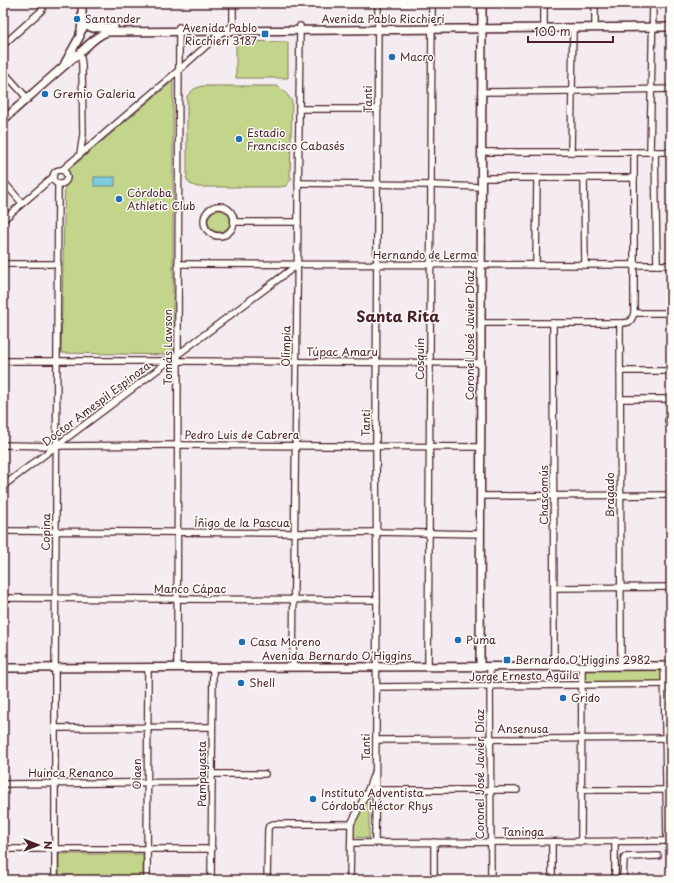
<svg xmlns="http://www.w3.org/2000/svg" width="674" height="883" viewBox="0 0 674 883" font-family="'Playpen Sans',sans-serif">
  <rect width="100%" height="100%" fill="#f4ecf1"/>
  <filter id="ink" filterUnits="userSpaceOnUse"><feTurbulence type="fractalNoise" baseFrequency=".025" numOctaves="2"/><feDisplacementMap in="SourceGraphic" scale="8" xChannelSelector="R" yChannelSelector="G"/><feConvolveMatrix kernelMatrix="1 2 1 2 8 2 1 2 1" color-interpolation-filters="sRGB"/></filter>
  <g filter="url(#ink)">
    <g fill="#c2d58a" stroke="#867a5a">
      <polygon points="236,41 288,42 288,78 236,78"/>
      <polygon points="173,81 173,355 61,353 65,173"/>
      <polygon points="202,86 277,86 285,92 292,101 290,177 292,178 286,186 280,187 197,187 190,184 186,178 187,177 187,96 194,89"/>
      <circle cx="219" cy="221" r="11"/>
      <polygon points="583,670 663,670 663,682 583,683"/>
      <polygon points="369,795 369,838 353,837 353,826"/>
      <rect x="59" y="854" width="84" height="26"/>
    </g>
    <rect fill="#7fccdd" stroke="#6a8796" x="94" y="177" width="21" height="9"/>
    <g fill="none" stroke-linecap="round" stroke-linejoin="round">
      <defs>
        <g id="minor">
          <polyline points="544,3 544,24"/>
          <polyline points="595,3 595,23"/>
          <polyline points="3,45 41,11 43,8 40,3"/>
          <polyline points="80,53 82,64 83,135 80,154"/>
          <polyline points="3,71 27,98"/>
          <polyline points="481,92 572,91 671,89"/>
          <polyline points="299,109 378,109"/>
          <polyline points="481,152 671,152"/>
          <polyline points="571,152 573,28"/>
          <polyline points="650,152 653,3"/>
          <polyline points="655,152 657,265"/>
          <circle cx="60" cy="177" r="7"/>
          <polyline points="62,170 179,70 223,31 233,26 233,3"/>
          <polyline points="481,178 634,178"/>
          <polyline points="584,178 585,265"/>
          <polyline points="3,181 22,203"/>
          <polyline points="298,183 431,185 481,187"/>
          <circle cx="219" cy="221" r="15"/>
          <polyline points="3,220 53,177"/>
          <polyline points="234,222 298,222"/>
          <polyline points="3,264 58,264"/>
          <polyline points="178,264 671,265"/>
          <polyline points="536,265 537,178"/>
          <polyline points="634,313 671,313"/>
          <path d="M481 323H620C629 323 631 323 634 313V152"/>
          <polyline points="553,323 554,667"/>
          <polyline points="620,323 621,666"/>
          <polyline points="3,361 169,361"/>
          <polyline points="178,361 481,363"/>
          <polyline points="620,371 671,371"/>
          <polyline points="620,399 671,399"/>
          <polyline points="668,421 671,421"/>
          <polyline points="3,445 57,446 177,445 480,447"/>
          <polyline points="3,486 297,265"/>
          <polyline points="480,496 671,495"/>
          <polyline points="3,531 295,533 376,532 480,534"/>
          <polyline points="554,588 671,587"/>
          <polyline points="3,598 377,600"/>
          <polyline points="664,666 667,841"/>
          <polyline points="177,667 179,27"/>
          <polyline points="293,667 300,26"/>
          <polyline points="428,667 429,534 432,3"/>
          <polyline points="490,667 491,880"/>
          <polyline points="376,687 671,684"/>
          <polyline points="55,728 212,727"/>
          <polyline points="376,740 671,738"/>
          <polyline points="212,774 265,774"/>
          <polyline points="3,784 212,782"/>
          <polyline points="368,790 517,790"/>
          <polyline points="581,790 671,790"/>
          <polyline points="615,841 615,880"/>
          <polyline points="375,842 377,600 376,446 378,3"/>
          <polyline points="434,842 434,880"/>
          <polyline points="552,842 552,880"/>
          <polyline points="581,842 582,667"/>
          <polyline points="351,843 671,841"/>
          <polyline points="3,849 212,849"/>
          <polyline points="55,880 55,674 58,184"/>
          <polyline points="147,880 148,667"/>
          <polyline points="211,880 213,667"/>
          <polyline points="267,880 268,829 269,826 273,824 351,824"/>
          <polyline points="350,880 351,824 368,790 374,773"/>
          <polyline points="623,880 624,859 625,857 658,856"/>
        </g>
        <g id="major">
          <polyline points="81,30 82,22 82,3"/>
          <polyline points="65,63 80,36 80,33 83,28 88,26 93,28 114,27"/>
          <path d="M3 120C28 98 52 76 78 54 88 46 95 36 107 32L671 27"/>
          <polyline points="480,667 482,3"/>
          <polyline points="3,668 671,666"/>
        </g>
      </defs>
      <use href="#minor" stroke="#4a1f2b" stroke-width="8"/>
      <use href="#major" stroke="#4a1f2b" stroke-width="10"/>
      <use href="#minor" stroke="#fdfcf7" stroke-width="5.5"/>
      <use href="#major" stroke="#fdfcf7" stroke-width="7"/>
    </g>
  </g>
  <g fill="#1f6fb2" stroke="#fdfcf7" stroke-width="1.5">
    <circle cx="77" cy="19" r="4"/>
    <rect x="261" y="30" width="8" height="8" rx="2"/>
    <circle cx="392" cy="57" r="4"/>
    <circle cx="45" cy="94" r="4"/>
    <circle cx="239" cy="139" r="4"/>
    <circle cx="119" cy="199" r="4"/>
    <circle cx="458" cy="640" r="4"/>
    <circle cx="242" cy="642" r="4"/>
    <rect x="503" y="656" width="8" height="8" rx="2"/>
    <circle cx="241" cy="683" r="4"/>
    <circle cx="563" cy="698" r="4"/>
    <circle cx="313" cy="799" r="4"/>
  </g>
  <g text-anchor="middle" stroke-width="3" stroke-linejoin="round" paint-order="stroke">
    <g font-size="11" fill="#4a1f2b" stroke="#fdfcf7" text-anchor="start">
      <text x="85" y="23">Santander</text>
      <text x="257" y="32" text-anchor="end">Avenida Pablo<tspan x="257" dy="13">Ricchieri 3187</tspan></text>
      <text x="400" y="61">Macro</text>
      <text x="53" y="98">Gremio Galeria</text>
      <text x="247" y="137">Estadio<tspan x="247" dy="13">Francisco Cabasés</tspan></text>
      <text x="127" y="197">Córdoba<tspan x="127" dy="13">Athletic Club</tspan></text>
      <text x="466" y="644">Puma</text>
      <text x="250" y="646">Casa Moreno</text>
      <text x="515" y="664">Bernardo O'Higgins 2982</text>
      <text x="249" y="687">Shell</text>
      <text x="571" y="702">Grido</text>
      <text x="321" y="797">Instituto Adventista<tspan x="321" dy="13">Córdoba Héctor Rhys</tspan></text>
    </g>
    <g font-size="11" fill="#4a1f2b" stroke="#fdfcf7">
      <text x="383" y="23">Avenida Pablo Ricchieri</text>
      <text transform="translate(368 99) rotate(-90)" y="4">Tanti</text>
      <text x="425" y="259">Hernando de Lerma</text>
      <text transform="translate(470 335) rotate(-90)" y="4">Coronel José Javier Díaz</text>
      <text transform="translate(286 346) rotate(-89)" y="4">Olimpia</text>
      <text transform="translate(168 347) rotate(-90)" y="4">Tomás Lawson</text>
      <text x="342" y="356">Túpac Amaru</text>
      <text transform="translate(420 359) rotate(-90)" y="4">Cosquín</text>
      <text transform="translate(96 404) rotate(-37)" y="4">Doctor Amespil Espinoza</text>
      <text transform="translate(366 423) rotate(-89)" y="4">Tanti</text>
      <text x="242" y="439">Pedro Luis de Cabrera</text>
      <text transform="translate(544 495) rotate(-90)" y="4">Chascomús</text>
      <text transform="translate(610 495) rotate(-90)" y="4">Bragado</text>
      <text x="242" y="527">Íñigo de la Pascua</text>
      <text transform="translate(46 532) rotate(-89)" y="4">Copina</text>
      <text x="190" y="593">Manco Cápac</text>
      <text x="337" y="660">Avenida Bernardo O'Higgins</text>
      <text transform="translate(524 676) rotate(-1)" y="4">Jorge Ernesto Aguila</text>
      <text x="523" y="733">Ansenusa</text>
      <text transform="translate(366 747) rotate(-90)" y="4">Tanti</text>
      <text x="71" y="777">Huinca Renanco</text>
      <text transform="translate(137 774) rotate(-90)" y="4">Olaen</text>
      <text transform="translate(202 774) rotate(-90)" y="4">Pampayasta</text>
      <text transform="translate(480 774) rotate(-90)" y="4">Coronel José Javier Díaz</text>
      <text x="523" y="836">Taninga</text>
    </g>
    <g font-size="15" font-weight="bold" fill="#4a1f2b" stroke="#fdfcf7">
      <text x="398" y="322">Santa Rita</text>
    </g>
  </g>
  <rect width="674" height="883" fill="none" stroke="#fdfcf7" stroke-width="16"/>
  <rect x="8" y="8" width="658" height="867" fill="none" stroke="#4a1f2b" stroke-width="1.5" filter="url(#ink)"/>
  <g transform="translate(38 845) rotate(90)" stroke="#fdfcf7" stroke-width="3" paint-order="stroke">
  <path d="M0-3L7 15L0 10L-7 15Z" fill="#4a1f2b"/>
  <text y="-6" font-size="11" font-weight="bold" text-anchor="middle" fill="#4a1f2b">N</text>
  </g>
  <path d="M528 36v6h85v-6" fill="none" stroke="#4a1f2b" stroke-width="2"/>
  <text x="534" y="36" font-size="12" fill="#4a1f2b" stroke="#fdfcf7" stroke-width="3" paint-order="stroke">100 m</text>
</svg>
